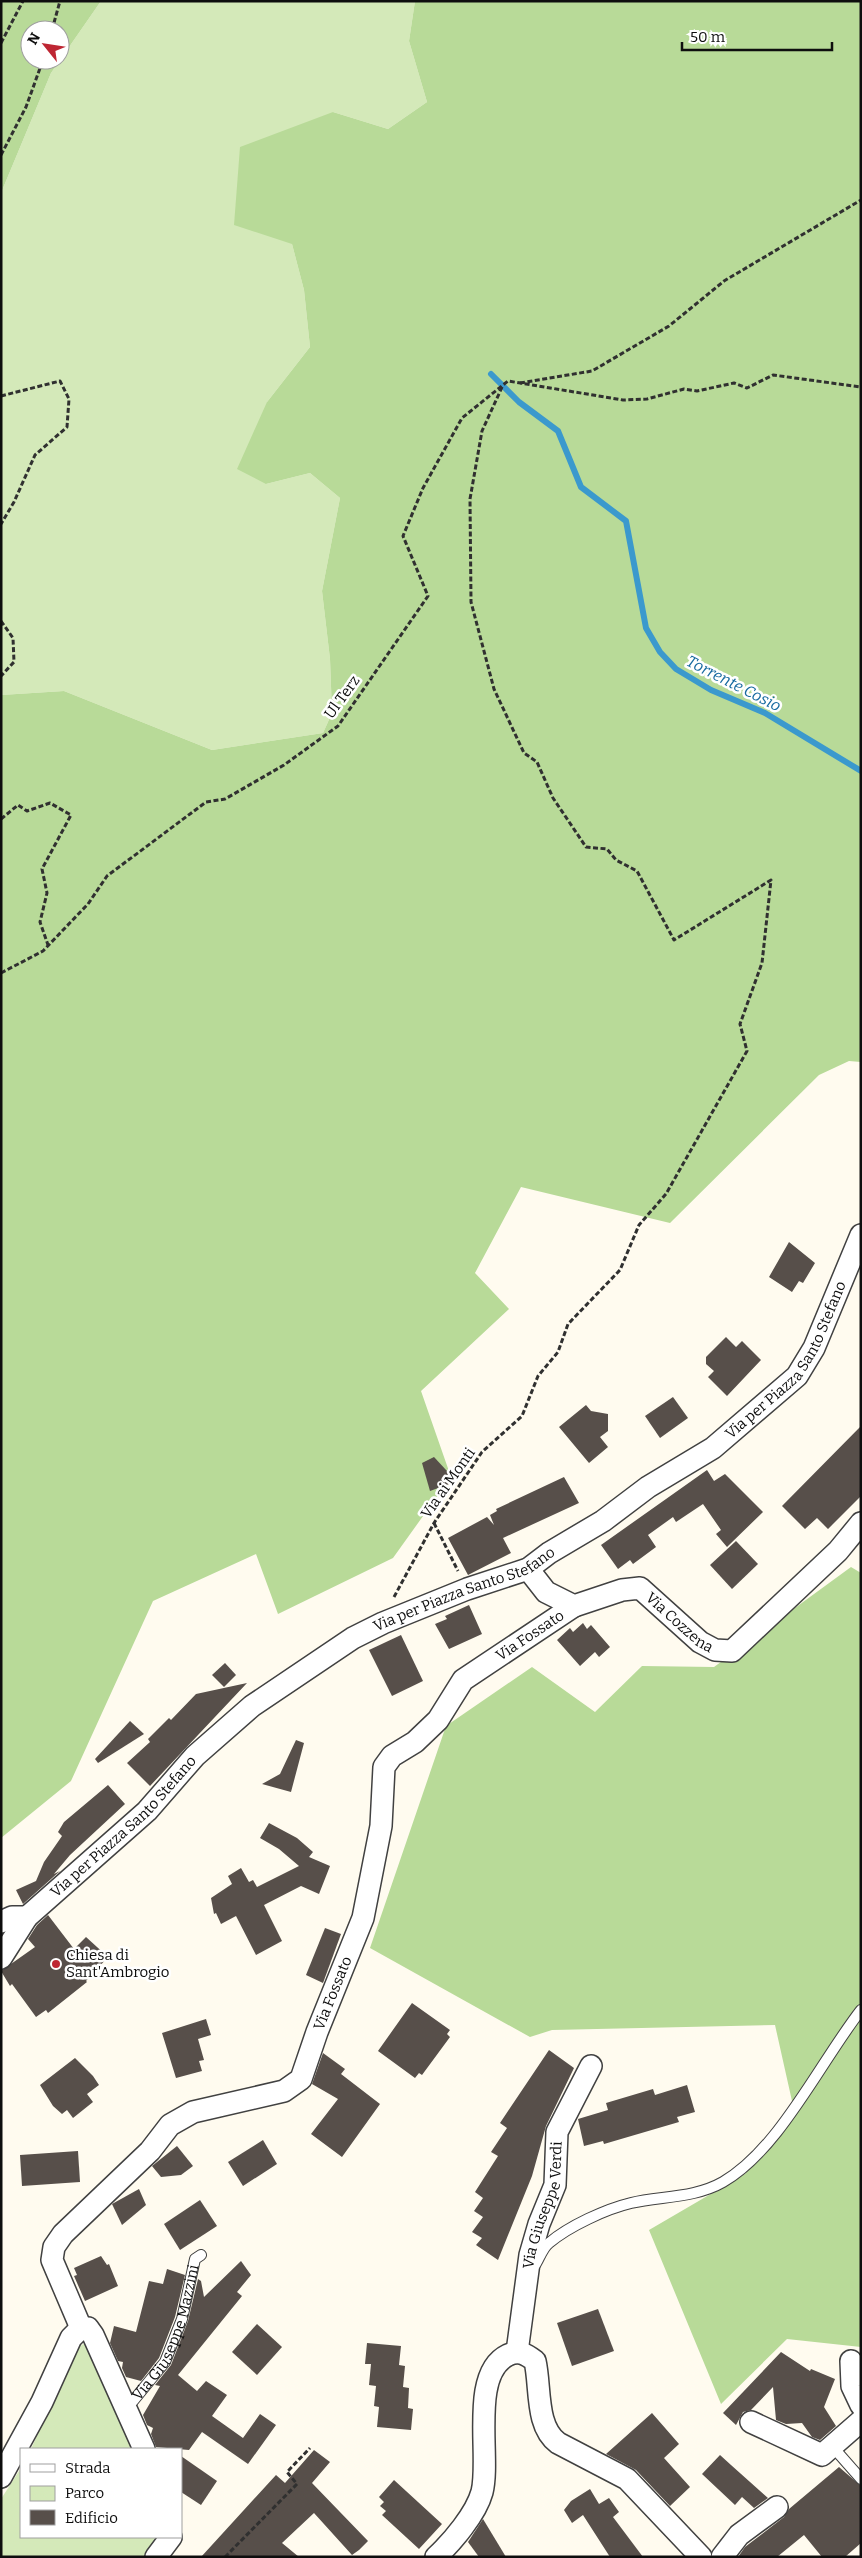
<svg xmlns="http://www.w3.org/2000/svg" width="862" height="2558" viewBox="0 0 862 2558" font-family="Bitter,serif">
  <rect width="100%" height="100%" fill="#fffbef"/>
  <g fill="#d4e9b9">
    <polygon points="101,1 415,1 409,41 427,102 388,129 333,112 292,244 304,290 310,347 267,402 266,484 310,473 340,498 322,591 330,659 332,713 323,733 212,750 64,691 1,695 1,193 51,73"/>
    <polygon points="86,2342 136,2449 31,2449 75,2350"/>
    <polygon points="21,2468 21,2537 161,2537 150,2557 1,2557 1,2499"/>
  </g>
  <g fill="#b8da98" fill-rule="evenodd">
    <path d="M1 1H101L51 73 1 193ZM30 30H60V60H30Z"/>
    <polygon points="415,1 861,1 861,1062 849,1061 819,1075 670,1223 521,1187 475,1273 509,1309 421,1391 451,1477 393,1558 278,1614 256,1554 153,1601 71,1781 1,1838 1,695 64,691 212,750 323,733 332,713 330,659 322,591 340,498 310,473 266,484 237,469 267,402 310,347 304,290 292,244 234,225 240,147 333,112 388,129 427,102 409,41"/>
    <polygon points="851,1567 861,1573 861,2347 787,2339 721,2404 649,2230 745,2174 794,2110 775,2025 552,2030 530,2037 370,1948 446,1726 532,1667 595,1712 642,1666 714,1667"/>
  </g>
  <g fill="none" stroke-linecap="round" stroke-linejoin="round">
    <polyline stroke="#3b99cd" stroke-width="6" points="491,374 519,402 558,431 581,487 626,521 646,628 660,652 676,669 711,690 765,713 861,771"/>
  </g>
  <g fill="#574f4a">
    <polygon points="789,1242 815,1263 803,1283 799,1281 792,1292 769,1277"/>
    <polygon points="726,1337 736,1347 742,1341 761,1360 727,1396 708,1377 714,1371 706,1364 706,1357"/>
    <polygon points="673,1397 688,1418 660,1438 645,1416"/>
    <polygon points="586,1405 591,1411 608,1414 608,1431 600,1437 608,1447 589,1463 559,1427"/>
    <polygon points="861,1426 861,1496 828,1529 817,1518 805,1529 782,1506"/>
    <polygon points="434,1457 447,1471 452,1483 430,1491 422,1463"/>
    <polygon points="707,1470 714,1481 725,1474 763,1512 727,1547 716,1534 721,1530 703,1504 676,1522 673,1517 648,1535 656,1547 633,1564 630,1560 618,1569 601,1545"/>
    <polygon points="564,1477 579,1503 503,1538 511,1553 468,1575 448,1538 487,1517 494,1525 490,1515 497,1511 496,1509"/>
    <polygon points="736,1541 758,1564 732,1589 710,1565"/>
    <polygon points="469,1605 482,1634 449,1649 435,1624 447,1619 445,1616"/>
    <polygon points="583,1623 587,1629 591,1625 610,1647 599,1657 595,1652 580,1666 557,1640 570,1628 573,1632"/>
    <polygon points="401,1635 423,1681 392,1696 369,1650"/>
    <polygon points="225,1663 236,1675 224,1687 212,1675"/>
    <polygon points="247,1683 150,1786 127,1763 150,1742 148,1739 169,1718 171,1720 196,1694"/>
    <polygon points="130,1721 144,1734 98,1763 95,1759"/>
    <polygon points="296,1740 304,1743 291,1792 262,1784 280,1774"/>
    <polygon points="108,1785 125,1804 70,1855 54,1874 60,1871 23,1904 16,1890 36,1881 44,1862 62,1836 58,1832 64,1822"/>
    <polygon points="269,1823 297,1838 313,1852 309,1857 330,1866 319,1894 301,1886 264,1905 282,1941 256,1955 236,1916 221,1924 216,1913 214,1914 211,1898 232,1884 228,1876 241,1868 249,1882 253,1880 257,1887 299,1866 279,1849 260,1838"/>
    <polygon points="48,1915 74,1949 86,1937 108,1957 86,1981 87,1982 48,2013 46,2010 36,2017 12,1984 10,1986 1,1971 35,1947 28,1939 37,1925"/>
    <polygon points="325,1928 341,1934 323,1983 306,1975"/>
    <polygon points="412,2003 450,2030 447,2034 450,2037 422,2075 419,2073 415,2078 378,2051"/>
    <polygon points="206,2019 211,2035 198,2039 204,2060 199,2061 202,2071 176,2078 162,2033"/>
    <polygon points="549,2050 574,2068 546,2126 532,2176 498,2260 476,2245 482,2238 472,2232 483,2217 474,2211 483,2198 475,2192 498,2156 491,2152 507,2128 500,2123"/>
    <polygon points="323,2053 345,2069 341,2074 380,2104 342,2157 311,2134 338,2099 312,2084"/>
    <polygon points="75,2058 93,2076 99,2085 87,2094 93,2102 73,2118 67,2110 62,2114 53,2106 40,2085"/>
    <polygon points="687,2085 695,2112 677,2117 679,2122 604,2144 603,2141 584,2146 578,2119 608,2110 606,2103 653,2089 655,2095"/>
    <polygon points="263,2140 277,2164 243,2186 228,2162"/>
    <polygon points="177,2146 193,2166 181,2175 161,2177 152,2166"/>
    <polygon points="78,2151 80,2182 22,2186 20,2155"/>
    <polygon points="139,2189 146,2205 122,2225 112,2204"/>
    <polygon points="200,2200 217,2226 180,2250 164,2224"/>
    <polygon points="101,2256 107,2265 109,2264 118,2286 85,2301 74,2276 77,2275 74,2268"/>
    <polygon points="241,2261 251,2275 237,2292 242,2296 178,2375 197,2391 206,2381 227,2395 212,2416 243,2438 260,2414 276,2425 248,2464 202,2432 189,2450 156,2447 151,2434 153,2428 147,2425 143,2415 160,2386 155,2385 171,2365 188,2321 198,2279 201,2281 204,2297"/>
    <polygon points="167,2269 185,2275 175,2317 159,2358 141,2381 126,2377 122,2368 123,2362 118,2361 110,2343 114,2326 136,2332 149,2281 163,2284"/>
    <polygon points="598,2309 614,2351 572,2366 557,2323"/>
    <polygon points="257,2324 282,2347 257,2375 232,2352"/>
    <polygon points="367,2343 401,2346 399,2365 405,2366 403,2387 409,2388 408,2408 413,2409 411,2430 377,2427 379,2407 374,2406 376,2386 369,2385 371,2364 365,2364"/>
    <polygon points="781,2352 810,2371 811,2369 835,2379 824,2407 836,2426 820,2440 812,2437 802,2423 786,2424 776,2420 773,2387 751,2410 743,2412 736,2425 723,2413"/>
    <polygon points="652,2413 679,2444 664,2458 690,2487 670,2506 636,2470 606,2454"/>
    <polygon points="314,2450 330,2462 312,2483 368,2541 359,2550 352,2555 314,2513 282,2543 299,2557 201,2557 276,2475 285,2483"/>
    <polygon points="720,2455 731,2465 768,2498 754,2508 742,2497 735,2505 702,2474"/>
    <polygon points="181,2456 217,2481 201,2505 181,2492"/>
    <polygon points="839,2467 861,2486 861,2543 845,2557 822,2557 804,2535 777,2557 738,2557 745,2547 784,2517 789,2509"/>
    <polygon points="394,2480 442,2524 419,2549 382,2515 386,2511 380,2506 384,2502 379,2497"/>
    <polygon points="590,2489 599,2504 609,2498 619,2512 613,2517 643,2557 610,2557 583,2515 572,2523 564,2510 571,2501"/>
    <polygon points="483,2519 506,2557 479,2557 468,2542"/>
  </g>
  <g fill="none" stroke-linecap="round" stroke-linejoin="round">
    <defs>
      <g id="service">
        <path d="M535 2265C539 2259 543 2247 549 2243 569 2226 606 2209 631 2203 662 2196 695 2198 723 2182 779 2150 821 2061 861 2010"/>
        <path id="s1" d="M123 2406 133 2401 165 2362 182 2319 195 2259 201 2255"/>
        <polyline points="832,2446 861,2479"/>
      </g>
      <g id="minor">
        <path id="s2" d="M528 1569 546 1592 574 1606 622 1590 640 1588 700 1642 715 1650 732 1651 838 1551 861 1523"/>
        <polyline points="1,1922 12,1917 27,1917"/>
        <path id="s3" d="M1 1958 27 1917 147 1811 195 1756 252 1706 353 1638 383 1623 467 1589 528 1569 549 1553 603 1521 648 1487 713 1448 797 1376 814 1348 861 1235"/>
        <path id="s4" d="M81 2328 52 2260 54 2247 63 2234 150 2151 170 2125 193 2112 284 2091 301 2079 317 2032 363 1918 381 1826 384 1767 392 1756 415 1742 438 1720 463 1680 574 1606"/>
        <path id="s5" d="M517 2352 530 2255 539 2224 555 2185 557 2132 591 2066"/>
        <polyline points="851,2361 852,2386 861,2405"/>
        <polyline points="751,2422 822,2455 861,2421"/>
        <polyline points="1,2477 42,2402 71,2338 81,2328 88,2328 93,2335 144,2449"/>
        <polyline points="156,2557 171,2537"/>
        <path d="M436 2557C452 2542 476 2514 482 2492 491 2457 469 2374 508 2355 519 2350 526 2354 535 2361 541 2387 535 2426 558 2443L627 2479 701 2557"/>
        <polyline points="722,2557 739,2535 777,2507"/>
      </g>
    </defs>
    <use href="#service" stroke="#414141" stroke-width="12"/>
    <use href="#minor" stroke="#414141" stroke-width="24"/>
    <g stroke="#303030" stroke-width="3" stroke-dasharray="5 2.5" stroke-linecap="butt">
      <polyline points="52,30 60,1"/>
      <polyline points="1,43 23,1"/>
      <polyline points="1,155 26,107 43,60"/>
      <polyline points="520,383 592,371 669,326 724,281 861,200"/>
      <polyline points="1,396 60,381 69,399 67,427 35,455 14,502 1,524"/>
      <polyline points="1,621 13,638 14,662 1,676"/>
      <polyline points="1,819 18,805 27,811 50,803 71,815 42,869 47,893 40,922 48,945"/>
      <polyline points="1,973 43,951 88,904 107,876 206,802 225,799 284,765 338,726 428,596 403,536 423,488 462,418 508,381 623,400 647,399 684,389 697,391 734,383 747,388 773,375 861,387"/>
      <polyline points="434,1523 458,1571"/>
      <polyline points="394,1597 434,1523 482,1452 522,1416 538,1376 558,1352 568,1324 620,1270 639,1225 666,1194 747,1051 740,1024 762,963 771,880 674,940 637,871 616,860 607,849 586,847 553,798 537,762 524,753 494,689 471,602 470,499 482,431 503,385"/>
      <polyline points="225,2557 297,2484 287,2472 310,2448"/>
    </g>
    <use href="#service" stroke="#fff" stroke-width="10"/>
    <use href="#minor" stroke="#fff" stroke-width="21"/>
  </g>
  <circle fill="#be2633" stroke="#fff" stroke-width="2" cx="56" cy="1964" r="5"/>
  <g text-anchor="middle" stroke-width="5" stroke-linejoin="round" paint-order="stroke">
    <g font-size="15" fill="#0e0e0e" stroke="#fff">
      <text transform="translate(342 697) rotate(-54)" y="5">Ul Terz</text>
      <text dy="5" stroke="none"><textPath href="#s3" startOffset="1006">Via per Piazza Santo Stefano</textPath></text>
      <text transform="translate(448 1483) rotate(-55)" y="5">Via ai Monti</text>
      <text dy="5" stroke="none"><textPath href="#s3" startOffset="601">Via per Piazza Santo Stefano</textPath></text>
      <text dy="5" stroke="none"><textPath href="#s2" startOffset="182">Via Cozzena</textPath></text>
      <text dy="5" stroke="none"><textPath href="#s4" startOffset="922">Via Fossato</textPath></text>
      <text dy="5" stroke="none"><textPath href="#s3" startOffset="181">Via per Piazza Santo Stefano</textPath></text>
      <text dy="5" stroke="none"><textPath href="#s4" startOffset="488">Via Fossato</textPath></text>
      <text dy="5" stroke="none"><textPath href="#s5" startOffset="150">Via Giuseppe Verdi</textPath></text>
      <text dy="5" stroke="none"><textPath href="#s1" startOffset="89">Via Giuseppe Mazzini</textPath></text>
    </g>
    <g font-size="15" fill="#0e0e0e" stroke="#fff" text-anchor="start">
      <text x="66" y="1960">Chiesa di<tspan x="66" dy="17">Sant'Ambrogio</tspan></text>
    </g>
    <g font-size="16" font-style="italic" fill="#176aa0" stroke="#fff">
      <text transform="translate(734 683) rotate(27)" y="6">Torrente Cosio</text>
    </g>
  </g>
  <rect width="862" height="2558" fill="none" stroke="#0e0e0e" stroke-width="5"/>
  <rect x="20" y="2448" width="162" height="90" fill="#ffffff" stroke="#9f9f9f"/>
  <rect x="30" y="2464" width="25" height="8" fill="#ffffff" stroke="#9f9f9f"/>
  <text x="65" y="2473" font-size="15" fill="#0e0e0e">Strada</text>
  <rect x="30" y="2486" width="25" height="15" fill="#d4e9b9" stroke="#9f9f9f"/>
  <text x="65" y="2498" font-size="15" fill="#0e0e0e">Parco</text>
  <rect x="30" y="2510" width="25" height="15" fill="#574f4a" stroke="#9f9f9f"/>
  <text x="65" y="2523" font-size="15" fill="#0e0e0e">Edificio</text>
  <g transform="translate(45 45) rotate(300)"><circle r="24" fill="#ffffff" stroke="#9f9f9f"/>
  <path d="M0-4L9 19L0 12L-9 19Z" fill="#be2633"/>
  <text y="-8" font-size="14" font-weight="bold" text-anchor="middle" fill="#0e0e0e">N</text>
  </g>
  <path d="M682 42v8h150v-8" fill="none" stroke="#0e0e0e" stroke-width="2.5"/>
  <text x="690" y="42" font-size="15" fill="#0e0e0e" stroke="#ffffff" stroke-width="4" paint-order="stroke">50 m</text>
</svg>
